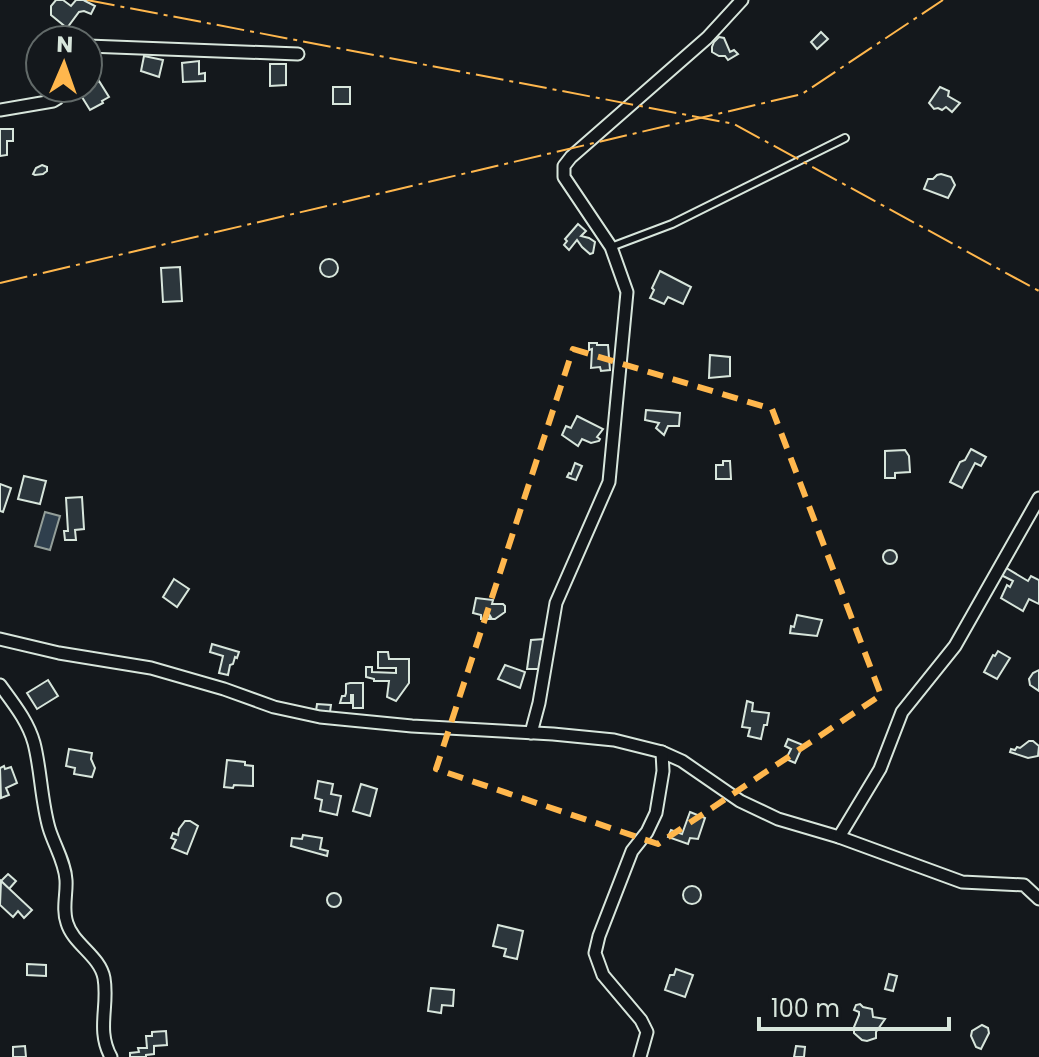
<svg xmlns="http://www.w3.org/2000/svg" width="1039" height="1057" viewBox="0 0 1039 1057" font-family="Poppins,sans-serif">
  <rect width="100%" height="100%" fill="#14181c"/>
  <polygon fill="#2f3f4d" stroke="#939e99" stroke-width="2" points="45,512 60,516 50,550 35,546"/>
  <g fill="#2c363c" stroke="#d8e6dc" stroke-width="2">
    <polygon points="56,0 63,0 71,6 76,0 86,0 85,1 95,6 91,14 84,11 79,12 67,28 51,15 51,6"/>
    <polygon points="821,32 828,39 817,49 811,42"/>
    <polygon points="719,37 724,38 730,52 734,50 738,54 728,60 725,56 719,56 712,52 712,47 714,42"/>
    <polygon points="144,56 163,60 159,77 141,71"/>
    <polygon points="199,61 199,74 205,73 205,81 183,82 182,63"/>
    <polygon points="270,64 286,64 286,85 270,86"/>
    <polygon points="90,81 93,85 99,81 109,97 102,101 103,103 90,110 77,89 88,88 88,82"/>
    <rect x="333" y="87" width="17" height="17"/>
    <polygon points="940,87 949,91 948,96 960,103 952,112 946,107 942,110 938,108 934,109 929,103"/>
    <polygon points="0,129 13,129 13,141 7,141 7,155 0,156"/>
    <polygon points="42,165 47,167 47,171 43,174 35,175 33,174 36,168"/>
    <polygon points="941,174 951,177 955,185 948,198 924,189 928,179 933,179 937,175"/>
    <polygon points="578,224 586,231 581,236 589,238 595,242 593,253 590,254 582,247 577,240 569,250 564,245 567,241 565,239"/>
    <circle cx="329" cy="268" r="9"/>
    <polygon points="180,267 182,301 163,302 161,268"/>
    <polygon points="660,271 691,287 683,304 668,297 664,304 650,298 654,290 652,288"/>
    <polygon points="589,343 597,343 597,345 608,345 610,370 601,371 600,367 591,368 592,349 589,350"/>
    <polygon points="710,355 730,357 730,376 709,378"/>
    <polygon points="646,410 680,413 679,426 668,426 664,435 656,428 659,423 645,420"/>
    <polygon points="577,416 603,429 597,437 600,439 599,441 591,443 582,439 578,446 562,435 566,426 571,428"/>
    <polygon points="971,449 986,457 981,466 975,463 962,488 950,482 960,462 965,460"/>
    <polygon points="905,450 909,456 910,472 895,473 895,478 885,478 885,451"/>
    <polygon points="723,461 730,461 731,479 716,479 716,465 723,465"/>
    <polygon points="575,463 582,466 576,480 567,477 569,473 571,474"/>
    <polygon points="24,476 46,481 40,504 18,499"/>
    <polygon points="0,484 11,488 3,512 0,511"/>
    <polygon points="82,497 84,529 75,530 76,540 65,540 64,531 68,531 66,498"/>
    <circle cx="890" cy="557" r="7"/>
    <polygon points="1003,566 1028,581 1031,576 1039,580 1039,604 1029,599 1023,611 1001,598 1007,585 1010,587 1013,581 999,574"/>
    <polygon points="174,579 189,589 177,607 163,597"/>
    <polygon points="476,598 493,600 492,604 503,604 505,606 505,612 495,619 492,619 489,614 490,619 481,619 481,615 473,613"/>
    <polygon points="797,615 822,620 817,636 790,633 791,626 794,627"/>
    <polygon points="544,639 539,669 527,669 531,640"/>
    <polygon points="212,644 239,652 237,658 235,657 233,664 230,665 228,675 219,673 223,656 210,652"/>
    <polygon points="998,651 1010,658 997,679 984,672 993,655 995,656"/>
    <polygon points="378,652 388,652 389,659 409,659 409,683 396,701 387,697 389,681 374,681 374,679 366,677 366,667 372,667 372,672 396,673 396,668 378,668"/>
    <polygon points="505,665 525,672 520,688 498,679"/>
    <polygon points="1039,670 1039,691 1030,685 1029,679 1033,673"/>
    <polygon points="48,680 58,696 37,709 27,693"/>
    <polygon points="350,683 363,683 363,708 353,708 353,695 351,695 351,703 340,703 342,696 345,696 346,693 346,684"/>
    <polygon points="747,701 753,703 752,711 769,713 767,725 764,725 761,739 748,736 750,728 742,727"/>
    <polygon points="317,704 331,705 330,712 316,711"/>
    <polygon points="788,739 803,745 795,763 786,759 791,749 785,746"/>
    <polygon points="1029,741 1033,741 1039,746 1038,756 1028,758 1010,752 1011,749 1015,750 1017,747 1020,748"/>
    <polygon points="69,749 92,753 91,759 95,768 92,777 74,774 75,768 66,766"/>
    <polygon points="227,760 245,762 245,765 253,766 253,786 234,785 233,788 224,787"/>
    <polygon points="4,766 5,769 11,767 17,783 6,788 9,795 1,798 0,768"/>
    <polygon points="318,781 333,784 331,794 341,796 337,815 320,811 322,800 315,798"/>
    <polygon points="361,784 377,789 370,816 353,811"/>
    <polygon points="690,812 705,818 698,839 690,838 688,844 668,837 671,830 682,834"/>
    <polygon points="185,821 190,821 198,826 187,854 172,848 176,840 171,838 173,833 178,835 179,829"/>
    <polygon points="303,835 322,838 320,849 328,851 327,856 291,846 292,838 302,839"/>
    <polygon points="8,874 16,881 9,889 1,881"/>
    <polygon points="1,881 32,910 24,918 18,911 13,917 0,905"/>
    <circle cx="692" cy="895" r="9"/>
    <circle cx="334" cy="900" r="7"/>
    <polygon points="498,925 523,931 517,959 504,956 506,949 493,946"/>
    <polygon points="27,964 46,965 46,976 27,975"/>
    <polygon points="676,969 693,975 685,997 665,990 670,975 674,975"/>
    <polygon points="889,974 897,976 893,991 885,989"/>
    <polygon points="431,988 454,990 453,1006 442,1005 441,1013 428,1011"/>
    <polygon points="860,1004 863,1007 872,1009 873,1017 885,1019 876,1032 876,1038 867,1041 862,1040 854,1033 854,1027 859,1015 859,1012 854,1010 856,1005"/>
    <polygon points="982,1025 988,1028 989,1033 981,1049 976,1047 971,1036 972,1031"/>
    <polygon points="166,1031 167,1045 154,1046 154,1054 146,1055 146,1057 130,1057 130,1053 139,1052 138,1048 147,1048 146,1036 152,1036 152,1032"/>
    <polygon points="25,1046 26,1057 13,1057 13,1047"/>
    <polygon points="796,1046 805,1047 804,1057 794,1057"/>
  </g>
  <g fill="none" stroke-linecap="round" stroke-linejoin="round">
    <defs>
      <polyline id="lane" points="611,247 672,224 845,138"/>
      <g id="street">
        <polyline points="88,46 298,54"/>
        <polyline points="0,110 53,101 58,98 60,88"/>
        <polyline points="0,639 59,653 151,668 224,689 274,707 320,717 412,726 553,734 614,740 662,752 682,761 740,801 778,819 839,837 962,882 1024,885 1039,899"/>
        <path d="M0 685C13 703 28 721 34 743 41 770 41 800 49 828 54 845 65 862 66 880 67 894 62 909 67 923 73 944 100 956 104 978 109 1006 96 1030 111 1057"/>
        <polyline points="531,733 539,703 556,603 609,482 627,292 611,247 564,177 564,166 571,157 707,38 742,0"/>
        <polyline points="839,837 880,769 902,712 955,646 1039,498"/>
        <polyline points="640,1057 647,1032 641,1020 603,975 595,953 599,936 632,851 647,832 656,813 663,771 662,752"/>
      </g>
    </defs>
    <use href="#lane" stroke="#d8e6dc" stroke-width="10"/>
    <use href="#street" stroke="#d8e6dc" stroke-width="15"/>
    <use href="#lane" stroke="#14181c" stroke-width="6"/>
    <use href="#street" stroke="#14181c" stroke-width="11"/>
    <g stroke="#ffb74d" stroke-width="2" stroke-dasharray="28 6 4 6" stroke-linecap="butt">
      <polyline points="87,0 734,124 1039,291"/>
      <polyline points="0,283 802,94 943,0"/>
    </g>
  </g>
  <path fill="none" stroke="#ffb74d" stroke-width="6" stroke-dasharray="16 10" stroke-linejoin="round" d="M573 349 772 409 881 695 658 844 436 769Z"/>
  <g transform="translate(64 64) rotate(2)"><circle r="38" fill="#14181c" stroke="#626a69" stroke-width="2"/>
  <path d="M0-6L14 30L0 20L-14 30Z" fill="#ffb74d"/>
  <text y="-12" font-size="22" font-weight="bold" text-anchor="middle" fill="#d8e6dc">N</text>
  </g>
  <path d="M759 1017v12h190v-12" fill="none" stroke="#d8e6dc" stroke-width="4"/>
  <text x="771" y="1017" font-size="24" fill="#d8e6dc" stroke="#14181c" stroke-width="6" paint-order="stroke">100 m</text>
</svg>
